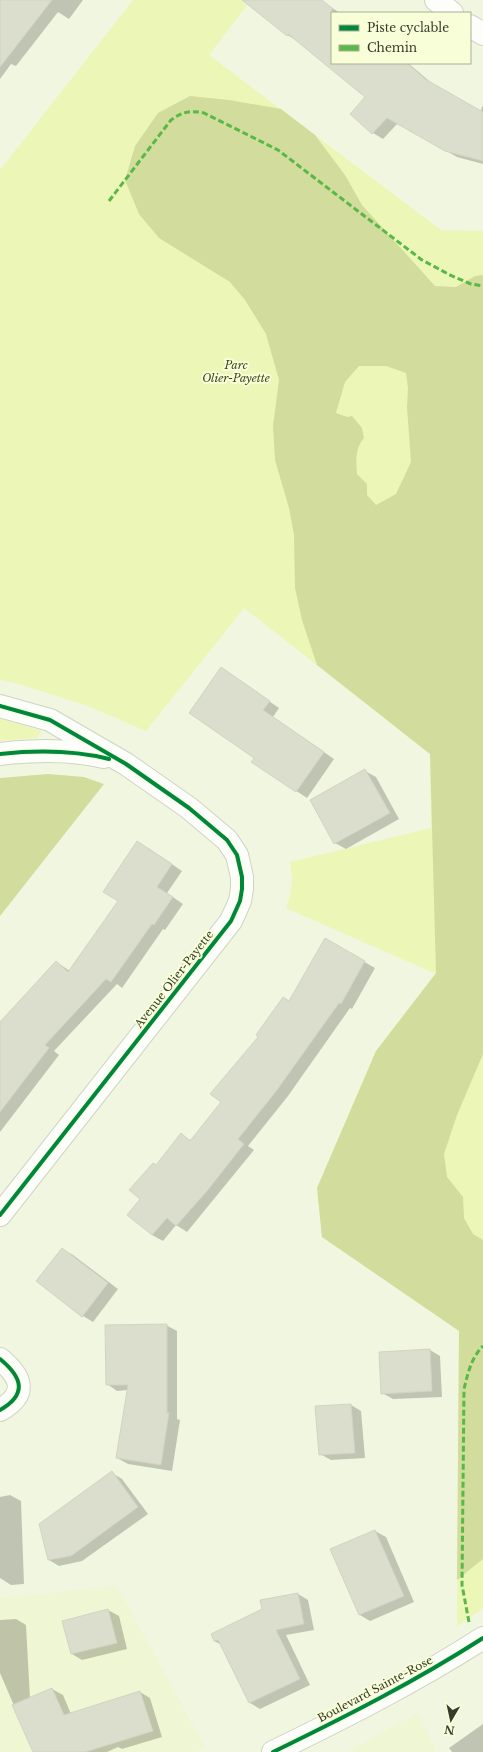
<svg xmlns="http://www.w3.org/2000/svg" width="483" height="1752" viewBox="0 0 483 1752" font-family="'Libre Baskerville',serif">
  <rect width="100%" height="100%" fill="#f1f6e0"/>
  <g fill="#eff6d3">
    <polygon points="117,1586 205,1747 194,1752 0,1752 0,1598"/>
    <polygon points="418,1713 436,1752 347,1752"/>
  </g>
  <g fill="#ecf6b7">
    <path d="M133 0H251L209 55 441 230 483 231V1608L457 1626 459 1331 322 1237 317 1188 376 1051 436 974 286 908C292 894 293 878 290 862L431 828 430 754 244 608 146 731 88 706 19 684 0 680V170Z"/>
    <polygon points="0,718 41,731 38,738 0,741"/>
  </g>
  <g fill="#d2dc9c" fill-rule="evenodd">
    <path d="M190 96 229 100 281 109 315 135 345 175 362 205 435 286 456 287 475 276 483 275V1054L457 1115 444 1154 447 1177 463 1197 464 1218 473 1234 483 1240V1559L457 1580 459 1331 322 1237 317 1188 376 1051 436 973 430 754 317 665 302 620 295 588 294 535 289 508 275 460 273 426 279 380 266 334 245 300 230 282 159 238 139 214 125 180 135 146 158 113ZM359 366H386L406 373 408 388 407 407 411 462 396 494 376 505 367 495V484L357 474C356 461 355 448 364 438L362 428 352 416 347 417 336 413 345 382Z"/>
    <polygon points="48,774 84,777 104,784 0,916 0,778"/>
  </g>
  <g fill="#0003">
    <polygon points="0,0 83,0 69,19 58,12 16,66 11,64 0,79"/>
    <polygon points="267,0 320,0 340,13 332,13 332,63 408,63 435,86 480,112 483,105 483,164 457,157 398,123 383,139 373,133 352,114 367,97 298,41 287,35"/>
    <polygon points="231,675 279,708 273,717 334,759 307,798 253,762 255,758"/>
    <polygon points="365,771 376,777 399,819 346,849 335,843"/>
    <polygon points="148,848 182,871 167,893 183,904 165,930 163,929 122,988 117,984 54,1051 59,1055 0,1132 0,1023 56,962 70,971 120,901"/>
    <polygon points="326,940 375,968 352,1009 350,1008 288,1096 248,1146 254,1150 187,1232 176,1225 163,1241 152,1235 142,1199 156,1166 181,1135 192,1141 222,1102 290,1002"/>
    <polygon points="62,1249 73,1255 118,1289 93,1322 83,1316"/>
    <polygon points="166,1325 177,1331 177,1419 180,1420 172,1471 128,1464 117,1458 128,1390 117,1391 107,1384"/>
    <polygon points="430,1350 440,1356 442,1397 393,1399 382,1393"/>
    <polygon points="351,1405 361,1411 365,1458 331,1460 320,1454"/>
    <polygon points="112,1473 122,1479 148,1514 82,1561 59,1566 49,1560"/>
    <polygon points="10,1495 21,1501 24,1584 11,1585 0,1578 0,1497"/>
    <polygon points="375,1531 386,1537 414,1602 370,1621 360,1615"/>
    <polygon points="298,1594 308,1600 314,1630 286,1635 310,1685 260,1709 250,1703 222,1645 214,1641"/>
    <polygon points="108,1610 119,1616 127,1649 82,1660 72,1654 64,1621"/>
    <polygon points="16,1619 26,1625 30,1699 52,1689 63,1695 71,1714 140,1692 150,1698 162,1737 122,1749 118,1747 107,1752 34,1752 0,1673 0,1620"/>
    <polygon points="483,1724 483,1752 452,1752 449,1748"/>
  </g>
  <g fill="#dbdecd" stroke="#d1d4c3">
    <polygon points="0,0 52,0 0,67"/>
    <polygon points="242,0 322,0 332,8 332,63 407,63 425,79 483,112 483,161 445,151 387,118 372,134 350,114 365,97 288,34 287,36"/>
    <polygon points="221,667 270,701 263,710 324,752 296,792 251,762 254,758 189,713"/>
    <polygon points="365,769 390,813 334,844 310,800"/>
    <polygon points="137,841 172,864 157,887 173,897 154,925 152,924 111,982 106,979 45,1045 49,1048 0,1112 0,1022 56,961 68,972 118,901 103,892"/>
    <polygon points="325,938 365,961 341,1004 339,1003 277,1090 238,1139 244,1144 207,1191 176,1226 167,1218 152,1235 127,1215 140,1199 129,1190 153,1163 156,1165 181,1133 190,1141 221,1102 210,1094 258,1037 256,1035 283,997 289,1001"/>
    <polygon points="62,1248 108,1283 82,1317 36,1281"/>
    <polygon points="167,1324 167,1413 169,1413 161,1465 116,1458 128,1385 106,1385 105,1325"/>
    <polygon points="430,1349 432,1391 381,1394 379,1352"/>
    <polygon points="351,1404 355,1453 319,1455 315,1406"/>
    <polygon points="112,1471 138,1507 71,1556 48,1560 39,1524"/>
    <polygon points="375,1530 404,1596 359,1615 330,1549"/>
    <polygon points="298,1593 304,1624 276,1630 300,1679 249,1703 218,1640 214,1641 211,1634 262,1609 260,1600"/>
    <polygon points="108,1609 117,1643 71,1654 62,1621"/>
    <polygon points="52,1688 64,1715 140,1691 153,1731 85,1752 33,1752 12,1705"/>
  </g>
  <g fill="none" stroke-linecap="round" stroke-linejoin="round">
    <defs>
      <g id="minor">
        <polyline points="436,0 452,13"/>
        <polyline points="470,26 483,34"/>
        <polyline points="0,706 50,720 126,764 189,808 227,840 237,855 242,877 242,889 240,901 231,921 0,1215"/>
        <path d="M0 754C35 750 70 749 104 757"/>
        <path d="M0 1359C22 1377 28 1394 0 1410"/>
        <path d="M273 1752C345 1717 416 1681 483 1638"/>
      </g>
    </defs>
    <use href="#minor" stroke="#d0d4c3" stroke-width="24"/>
    <use href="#minor" stroke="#fdfefa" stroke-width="22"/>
    <g stroke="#58b947" stroke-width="3" stroke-dasharray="6 3" stroke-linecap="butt">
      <path d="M109 201 171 120C182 112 190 110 204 113L278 150 422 260 450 275 471 284 483 286"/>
      <path d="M469 1622 462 1585 464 1389C468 1373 471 1358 483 1346"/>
    </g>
    <defs>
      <g id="cycleway">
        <polyline points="0,706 50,720 126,764 189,808 227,840 237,855 242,877 242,889 240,901 231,921 0,1215"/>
        <path d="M0 754C37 750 73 750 109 759"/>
        <path d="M0 1359C22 1377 28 1394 0 1410"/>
        <path d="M273 1752C345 1717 416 1681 483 1638"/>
      </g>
    </defs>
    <use href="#cycleway" stroke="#f7fed8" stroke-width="6"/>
    <use href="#cycleway" stroke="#00873e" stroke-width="4"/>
  </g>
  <g text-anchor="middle" stroke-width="4" stroke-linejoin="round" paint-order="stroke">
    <g font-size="11" font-style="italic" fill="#3c4219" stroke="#f7fed8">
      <text x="236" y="369">Parc<tspan x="236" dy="13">Olier-Payette</tspan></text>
    </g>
    <g font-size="11" fill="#383b2c" stroke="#f7fed8">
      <text transform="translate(174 979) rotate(-52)" y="4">Avenue Olier-Payette</text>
      <text transform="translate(375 1689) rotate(-28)" y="4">Boulevard Sainte-Rose</text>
    </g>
  </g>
  <rect x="331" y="12" width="140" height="52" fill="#f7fed8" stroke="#abb093"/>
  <rect x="339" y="25" width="20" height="6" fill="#00873e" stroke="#abb093"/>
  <text x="367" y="32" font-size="12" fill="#383b2c">Piste cyclable</text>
  <rect x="339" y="45" width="20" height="6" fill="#58b947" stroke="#abb093"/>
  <text x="367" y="52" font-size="12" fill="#383b2c">Chemin</text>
  <g transform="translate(451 1720) rotate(189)" stroke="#f7fed8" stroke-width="3" paint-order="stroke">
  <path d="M0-3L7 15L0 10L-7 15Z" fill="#383b2c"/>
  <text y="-6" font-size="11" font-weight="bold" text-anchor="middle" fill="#383b2c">N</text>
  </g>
</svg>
